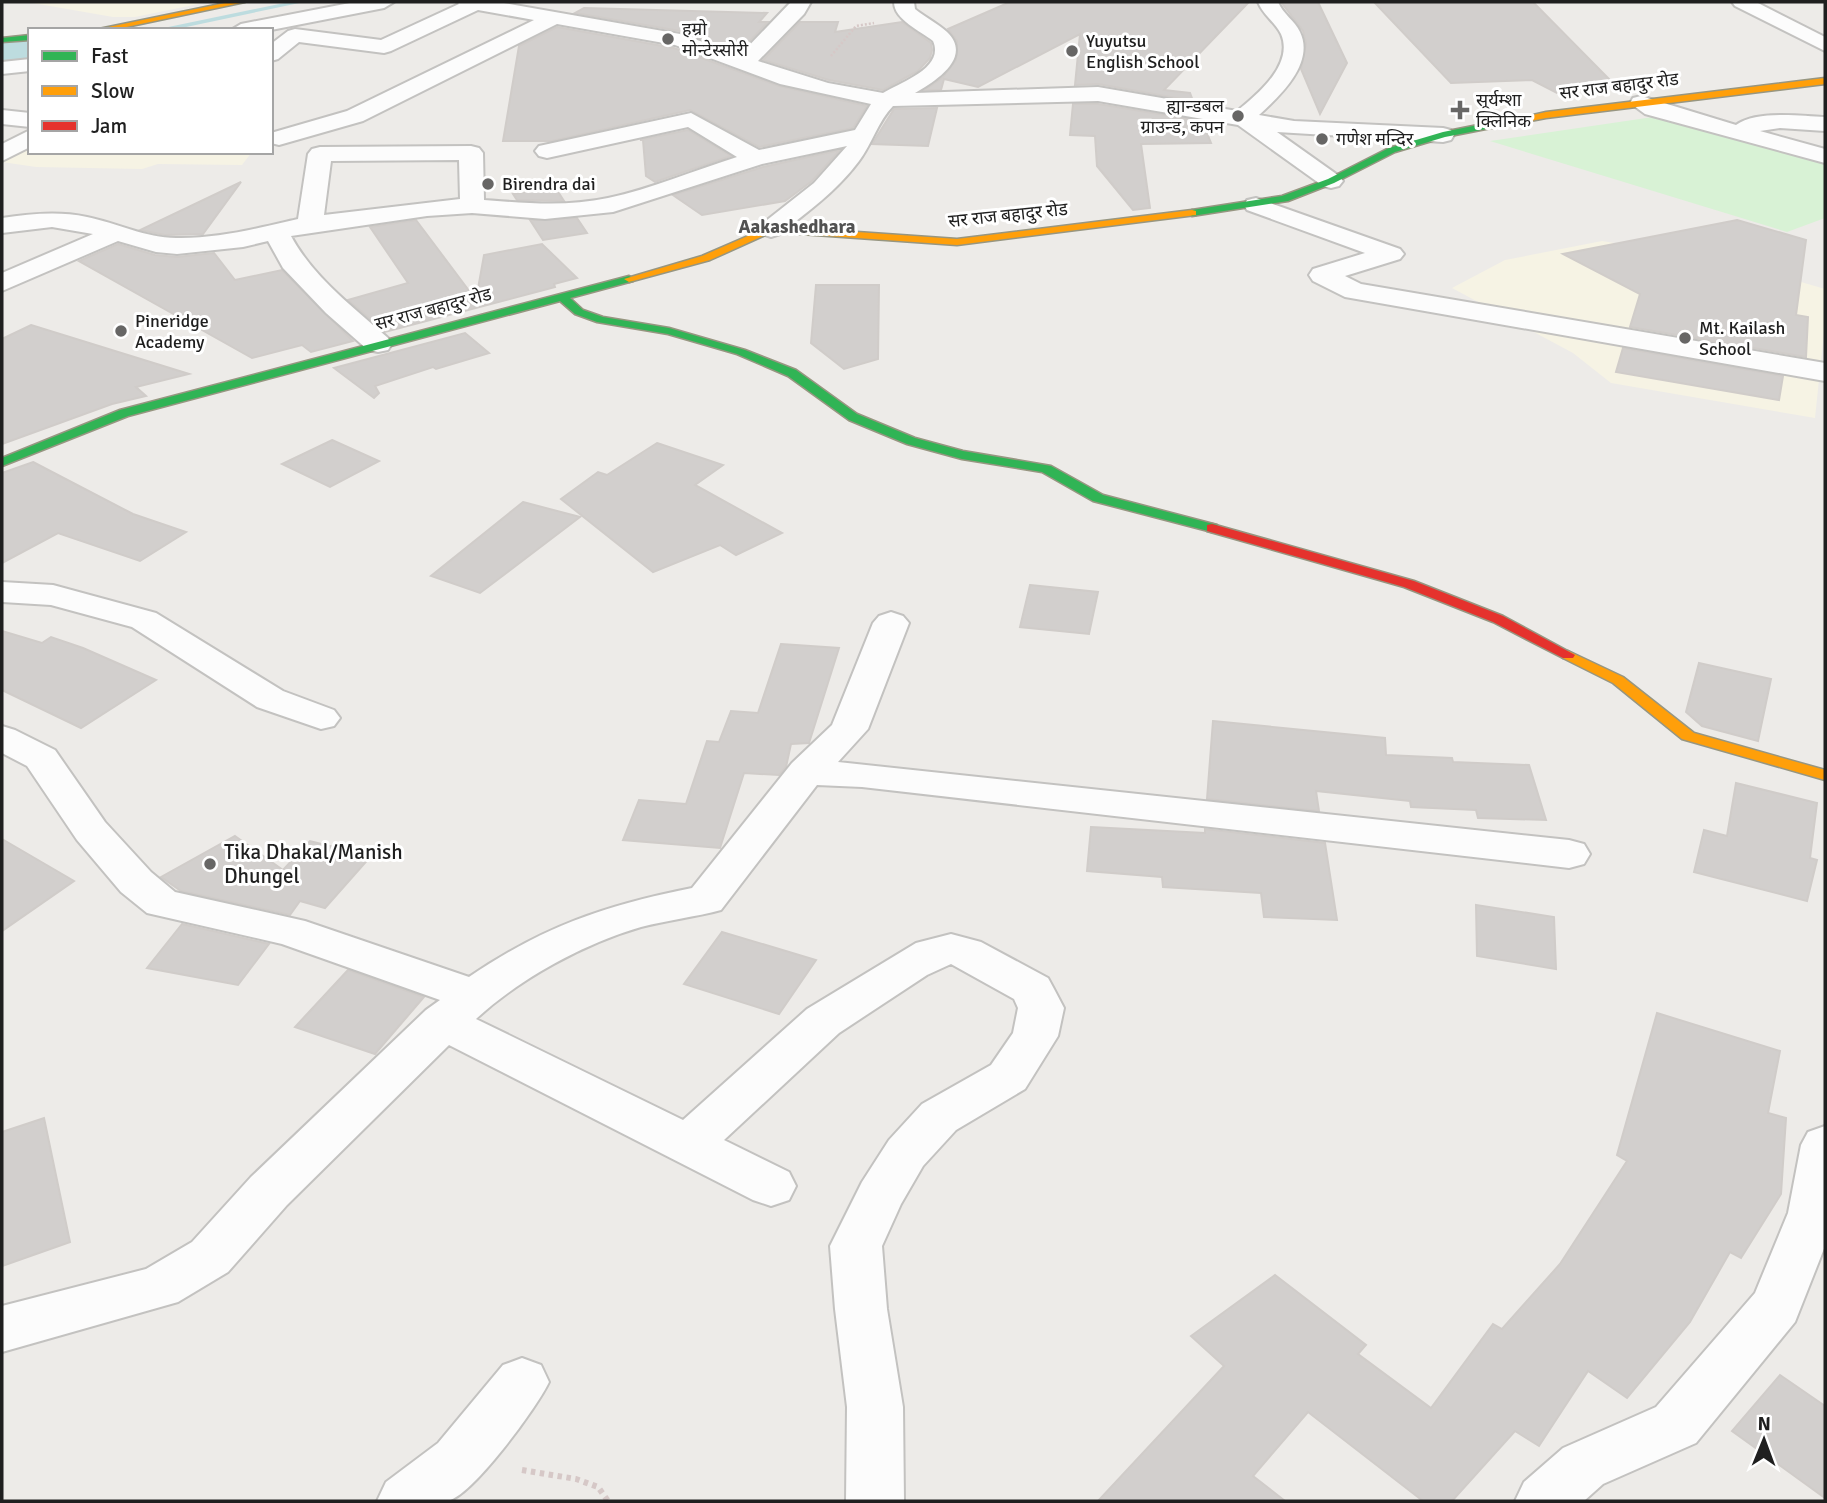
<svg xmlns="http://www.w3.org/2000/svg" width="1827" height="1503" viewBox="0 0 1827 1503" font-family="Signika,'Noto Sans Devanagari',sans-serif">
  <rect width="100%" height="100%" fill="#edebe8"/>
  <g fill="#f6f3e4">
    <polygon points="27,2 208,2 135,17 113,17"/>
    <polygon points="30,137 30,152 252,152 242,165 158,164 142,169 36,167 2,162 2,154"/>
    <polygon points="1602,241 1733,262 1825,289 1825,323 1815,418 1611,383 1573,353 1452,288 1505,260"/>
  </g>
  <polygon fill="#d8f2d5" points="1653,117 1825,164 1825,218 1787,232 1490,141"/>
  <g fill="none" stroke-linecap="round" stroke-linejoin="round">
    <polygon fill="#bddcdf" fill-rule="evenodd" points="289,2 304,2 172,30 154,30"/>
    <polygon fill="#bddcdf" fill-rule="evenodd" points="30,34 30,64 2,67 2,37"/>
  </g>
  <g fill="#d2cfcd" stroke="#d0ccc9" stroke-width="2">
    <polygon points="1010,2 1249,2 1164,90 1190,93 1193,101 1098,84 1075,85 1080,34 978,87 944,79 941,90 925,90 943,77 956,60 957,41 948,29"/>
    <polygon points="1281,2 1318,2 1347,63 1320,114 1301,69 1306,44 1303,31"/>
    <polygon points="1374,2 1533,2 1614,84 1557,93 1532,80 1451,83"/>
    <polygon points="584,8 767,13 759,22 768,22 739,52 680,31 575,13"/>
    <polygon points="800,22 838,22 835,32 902,22 931,43 932,50 930,58 918,71 883,90 829,80 763,60"/>
    <polygon points="557,27 674,48 779,86 867,106 853,128 759,147 690,110 552,141 503,141 519,46"/>
    <polygon points="1073,104 1098,104 1202,121 1211,143 1141,144 1150,208 1133,210 1097,166 1095,136 1070,135"/>
    <polygon points="937,108 928,146 872,144 894,109"/>
    <polygon points="688,130 731,156 655,182 646,176 643,140 640,140"/>
    <polygon points="840,150 812,181 785,201 702,215 673,195 763,167"/>
    <polygon points="241,182 203,234 165,235 140,230"/>
    <polygon points="555,187 564,201 517,200 513,194"/>
    <polygon points="577,218 587,233 543,240 530,220"/>
    <polygon points="416,220 476,300 484,255 542,244 577,278 554,284 555,287 385,332 348,300 408,283 370,227"/>
    <polygon points="1737,220 1806,240 1796,315 1808,317 1806,357 1630,327 1640,294 1563,254"/>
    <polygon points="118,244 155,255 177,257 214,253 235,280 282,270 353,341 311,352 302,345 252,358 79,261"/>
    <polygon points="816,285 879,285 878,359 844,369 811,343"/>
    <polygon points="31,325 189,374 136,387 146,396 112,404 2,444 2,339"/>
    <polygon points="465,333 489,353 436,369 433,367 375,386 379,393 374,398 334,368"/>
    <polygon points="1623,348 1783,376 1779,400 1616,372"/>
    <polygon points="332,440 379,461 330,487 282,464"/>
    <polygon points="657,443 723,465 695,485 782,533 736,555 720,545 653,572 561,499 598,472 607,475"/>
    <polygon points="33,462 133,514 186,532 140,561 58,533 2,563 2,473"/>
    <polygon points="523,502 580,517 480,593 431,576"/>
    <polygon points="1030,585 1098,592 1089,634 1020,627"/>
    <polygon points="2,631 42,643 51,637 83,648 156,680 81,728 2,690"/>
    <polygon points="781,644 839,648 809,743 791,744 786,767 779,775 744,773 720,848 623,840 639,800 686,804 707,741 719,742 731,711 758,713"/>
    <polygon points="1699,663 1771,679 1758,741 1702,726 1686,712"/>
    <polygon points="1213,721 1385,738 1386,755 1452,758 1453,762 1529,765 1546,820 1478,818 1476,810 1411,807 1410,801 1316,791 1319,811 1207,799"/>
    <polygon points="1736,783 1817,803 1810,858 1817,860 1807,901 1694,872 1704,830 1727,836"/>
    <polygon points="1091,827 1205,833 1205,829 1325,843 1337,920 1264,917 1261,893 1163,887 1162,877 1087,871"/>
    <polygon points="235,836 283,870 310,841 371,856 325,908 300,901 290,915 181,891 161,877"/>
    <polygon points="2,839 74,881 2,931"/>
    <polygon points="1476,905 1554,917 1556,969 1477,956"/>
    <polygon points="182,924 269,944 238,985 147,968"/>
    <polygon points="722,932 816,960 779,1014 684,984"/>
    <polygon points="348,970 424,997 375,1054 295,1027"/>
    <polygon points="1657,1013 1780,1051 1768,1113 1786,1118 1781,1194 1741,1258 1730,1252 1690,1322 1627,1398 1588,1371 1539,1446 1515,1431 1452,1501 1423,1501 1308,1412 1253,1476 1285,1501 1098,1501 1224,1366 1191,1336 1275,1275 1366,1345 1358,1354 1431,1408 1493,1324 1502,1329 1560,1264 1627,1161 1617,1155"/>
    <polygon points="44,1118 70,1242 2,1266 2,1132"/>
    <polygon points="1780,1375 1825,1406 1825,1498 1732,1431"/>
  </g>
  <g fill="none" stroke-linecap="round" stroke-linejoin="round">
    <defs>
      <g id="street">
        <polygon points="355,2 394,2 384,8 271,30 231,30 241,24"/>
        <path d="M457 2H498L680 34 740 55 791 2H811L804 14 758 61 828 83 883 93C901 82 945 68 933 41 921 31 894 20 894 2H914L915 9C925 17 937 23 947 32 973 57 936 81 915 93L1098 87 1237 111C1258 94 1294 64 1281 34 1275 22 1263 15 1258 2H1278C1283 14 1295 21 1300 32 1315 63 1280 96 1259 115L1294 121 1443 128 1451 130 1454 135 1451 140 1443 142 1277 132 1339 176 1343 181 1339 186 1331 188 1323 186 1238 125 1098 101 893 106C878 121 872 144 859 161 837 191 808 211 780 234L771 237 762 234 758 229 762 224 814 183 847 146 762 164 613 212 545 219 472 213 427 216 291 236C313 277 353 307 388 338L392 344 388 350 378 352 368 350 326 313 283 268 268 241 243 247 177 254 156 252 118 241 2 291V273L93 234 52 227 2 233V218C31 214 58 211 87 217 117 223 146 238 176 238 217 239 259 228 298 219L308 154 312 149 320 147 471 146 479 148 483 153 484 200C525 203 567 207 608 198 651 189 695 170 737 157L688 127 547 158 539 156 535 151 539 146 691 113 759 150 855 130 871 104 780 84 675 45 557 24 363 121 279 145 271 143V133L347 111 534 20 478 10 391 51 384 53 299 42 278 59 271 61V44L288 31 295 29 381 40 459 4ZM459 160 460 199 324 215 331 161Z"/>
        <polygon points="1732,2 1756,2 1825,37 1825,51 1735,6"/>
        <polygon points="30,59 30,71 2,74 2,62"/>
        <path d="M1641 96 1736 125C1756 110 1801 116 1825 117V131L1780 128 1760 131 1825 149V163L1645 114 1630 103 1633 98Z"/>
        <polygon points="2,110 30,113 30,127 2,124"/>
        <polygon points="30,130 30,147 2,161 2,144"/>
        <polygon points="1256,198 1400,249 1404,254 1400,259 1345,276 1361,284 1825,363 1825,381 1345,297 1313,281 1309,275 1313,269 1365,253 1247,210 1244,205 1247,200"/>
        <polygon points="2,582 53,585 156,613 283,691 334,710 340,718 334,726 321,729 257,707 132,627 51,605 2,602"/>
        <path d="M891 612 903 616 909 623 868 729 838 762 1569 840 1584 844 1590 854 1584 864 1569 868 862 787 817 785 721 910C695 917 668 920 641 927 585 943 519 979 476 1019L683 1120 807 1009 916 943 951 934 981 942 1048 978 1054 989 1064 1008 1058 1036 1025 1089 956 1130 923 1166 901 1204 882 1246 887 1309 903 1407 904 1501H846L847 1407 835 1309 830 1246 862 1182 889 1140 922 1104 991 1065 1013 1033 1018 1008 1014 999 951 964 927 975 839 1033 724 1140 789 1172 796 1186 789 1200 771 1206 753 1200 449 1045 287 1205 228 1272 178 1302 2 1352V1306L146 1269 192 1242 251 1177 426 1010 440 1000 282 944 147 913 121 892 77 840 27 766 2 753V726L15 730 55 750 105 822 151 872 175 892 305 921 469 977C542 927 606 905 692 888L792 763 832 725 873 623 879 616Z"/>
        <polygon points="1825,1126 1825,1246 1795,1322 1696,1443 1603,1484 1584,1501 1515,1501 1524,1482 1563,1448 1656,1407 1755,1293 1788,1213 1801,1145 1808,1132"/>
        <path d="M522 1358 541 1365 549 1382C538 1406 473 1495 448 1501 430 1503 397 1501 377 1501L386 1482 438 1443 503 1365Z"/>
      </g>
      <g id="fast">
        <polygon points="30,35 30,40 2,42 2,38"/>
        <polygon points="1493,122 1498,125 1496,127 1445,137 1395,152 1334,183 1288,201 1192,216 1187,213 1192,210 1282,196 1328,179 1389,148 1443,132"/>
        <polygon points="629,276 634,279 633,281 570,298 583,310 603,317 669,328 745,350 796,370 857,414 915,438 963,451 1051,466 1103,495 1217,525 1219,528 1212,532 1093,501 1042,472 962,459 907,444 849,420 788,376 737,354 668,334 597,322 575,314 560,301 128,416 2,466 2,458 120,410"/>
      </g>
      <g id="slow">
        <polygon points="230,2 245,2 112,30 94,30"/>
        <polygon points="1825,78 1825,84 1546,118 1493,128 1488,125 1546,112"/>
        <polygon points="1192,210 1196,211 1196,215 957,245 772,232 710,260 629,282 624,279 702,256 771,226 957,239"/>
        <polygon points="1568,651 1623,677 1694,733 1825,770 1825,780 1682,739 1613,683 1563,658 1561,655 1563,652"/>
      </g>
      <polygon id="jam" points="1212,524 1414,581 1503,616 1575,655 1573,658 1563,658 1493,622 1404,587 1207,531 1207,525"/>
    </defs>
    <use href="#street" stroke="#c3c2c0" stroke-width="4"/>
    <use href="#fast" stroke="#979681" stroke-width="3"/>
    <use href="#slow" stroke="#979681" stroke-width="3"/>
    <use href="#jam" stroke="#979681" stroke-width="3"/>
    <polyline stroke="#d6c8c7" stroke-width="2.5" stroke-dasharray="2 2" stroke-linecap="butt" points="831,56 856,26 874,23"/>
    <polyline stroke="#d6c8c7" stroke-width="6" stroke-dasharray="4.5 4.5" stroke-linecap="butt" points="522,1470 576,1479 598,1487 608,1501"/>
    <use href="#street" fill="#fcfcfc" fill-rule="evenodd"/>
    <use href="#fast" fill="#30b455" fill-rule="evenodd"/>
    <use href="#slow" fill="#ff9f0a" fill-rule="evenodd"/>
    <use href="#jam" fill="#e5322d" fill-rule="evenodd"/>
  </g>
  <g fill="#676665" stroke="#fff" stroke-width="2.5">
    <circle cx="668" cy="39" r="7"/>
    <circle cx="1072" cy="51" r="7"/>
    <path d="M1456.5 99.5h7v7h7v7h-7v7h-7v-7h-7v-7h7z"/>
    <circle cx="1238" cy="116" r="7"/>
    <circle cx="1322" cy="139" r="7"/>
    <circle cx="488" cy="184" r="7"/>
    <circle cx="121" cy="331" r="7"/>
    <circle cx="1685" cy="338" r="7"/>
    <circle cx="210" cy="864" r="7"/>
  </g>
  <g text-anchor="middle" stroke-width="6" stroke-linejoin="round" paint-order="stroke">
    <g font-size="18" fill="#1f1f1f" stroke="#fff" text-anchor="start">
      <text x="682" y="35">हम्रो<tspan x="682" dy="21">मोन्टेस्सोरी</tspan></text>
      <text x="1086" y="47">Yuyutsu<tspan x="1086" dy="21">English School</tspan></text>
      <text x="1476" y="106">सूर्यम्शा<tspan x="1476" dy="21">क्लिनिक</tspan></text>
      <text x="1224" y="112" text-anchor="end">ह्यान्डबल<tspan x="1224" dy="21">ग्राउन्ड, कपन</tspan></text>
      <text x="1336" y="145">गणेश मन्दिर</text>
      <text x="502" y="190">Birendra dai</text>
      <text x="135" y="327">Pineridge<tspan x="135" dy="21">Academy</tspan></text>
      <text x="1699" y="334">Mt. Kailash<tspan x="1699" dy="21">School</tspan></text>
    </g>
    <g font-size="18" fill="#1f1f1f" stroke="#fff">
      <text transform="translate(1619 86) rotate(-7)" y="6">सर राज बहादुर रोड</text>
      <text transform="translate(1008 215) rotate(-6)" y="6">सर राज बहादुर रोड</text>
      <text transform="translate(433 309) rotate(-15)" y="6">सर राज बहादुर रोड</text>
    </g>
    <g font-size="19" font-weight="bold" fill="#525252" stroke="#fff">
      <text x="797" y="233">Aakashedhara</text>
    </g>
    <g font-size="21" fill="#1f1f1f" stroke="#fff" text-anchor="start">
      <text x="224" y="859">Tika Dhakal/Manish<tspan x="224" dy="24">Dhungel</tspan></text>
    </g>
  </g>
  <rect width="1827" height="1503" fill="none" stroke="#1f1f1f" stroke-width="7"/>
  <rect x="28" y="28" width="245" height="126" fill="#ffffff" stroke="#a5a5a5" stroke-width="2"/>
  <rect x="42" y="51" width="35" height="10" fill="#30b455" stroke="#a5a5a5" stroke-width="2"/>
  <text x="91" y="63" font-size="21" fill="#1f1f1f">Fast</text>
  <rect x="42" y="86" width="35" height="10" fill="#ff9f0a" stroke="#a5a5a5" stroke-width="2"/>
  <text x="91" y="98" font-size="21" fill="#1f1f1f">Slow</text>
  <rect x="42" y="121" width="35" height="10" fill="#e5322d" stroke="#a5a5a5" stroke-width="2"/>
  <text x="91" y="133" font-size="21" fill="#1f1f1f">Jam</text>
  <g transform="translate(1764 1440) rotate(1)" stroke="#ffffff" stroke-width="5" paint-order="stroke">
  <path d="M0-5L12 26L0 18L-12 26Z" fill="#1f1f1f"/>
  <text y="-10" font-size="19" font-weight="bold" text-anchor="middle" fill="#1f1f1f">N</text>
  </g>
</svg>
